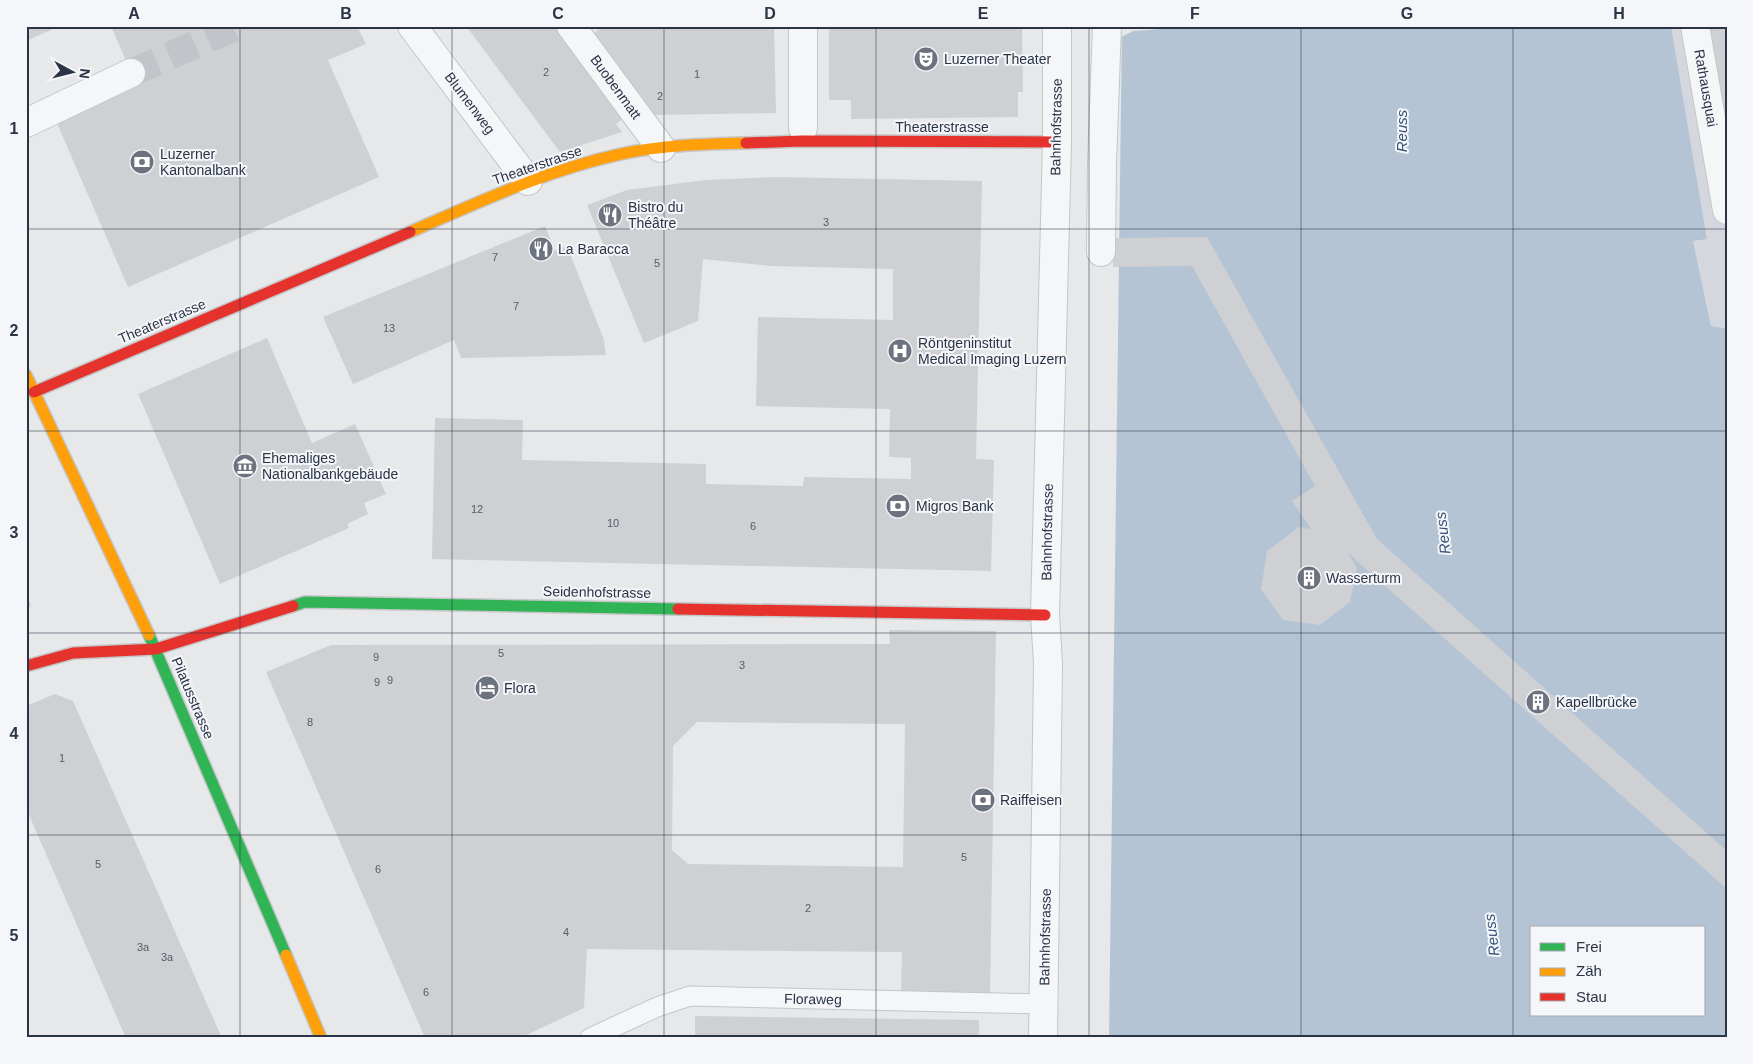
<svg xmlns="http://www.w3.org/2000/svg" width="1753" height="1064" viewBox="0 0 1753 1064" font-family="Helvetica,sans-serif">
  <rect width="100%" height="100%" fill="#e6e8ea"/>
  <polygon fill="#d4d7dd" points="1671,26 1727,26 1727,335 1725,328 1711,326 1693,241 1707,238"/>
  <path fill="#b4c4d5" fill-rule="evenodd" d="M1122 26H1671L1707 239 1693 241 1711 326 1725 328 1727 335V1038H1109ZM1532 928H1704V1015H1532Z"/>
  <polygon fill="#e6e8ea" points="1121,26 1203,26 1133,31 1121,37"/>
  <g fill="#ced0d3" fill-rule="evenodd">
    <polygon points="26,26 60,26 26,41"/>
    <polygon points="111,26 357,26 366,44 328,60 379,177 128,287 56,121 137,86"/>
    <polygon points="466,26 557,26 625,117 616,124 622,132 560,152"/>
    <polygon points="602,26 774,26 776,113 650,115 591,36"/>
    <polygon points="829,26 1022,26 1023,92 1018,92 1018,117 851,119 851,100 829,100"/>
    <polygon points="1706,26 1727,26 1727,155"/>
    <polygon points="774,177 982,181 976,459 994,460 991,571 432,559 435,418 523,420 522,460 706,464 706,484 803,486 804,477 911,479 911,458 889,457 890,409 756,406 758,317 893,320 893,269 772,266 703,259 698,321 644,343 587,205 627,190 706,180"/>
    <polygon points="545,226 555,251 567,246 604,340 606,355 461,358 454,340 353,384 323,317"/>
    <polygon points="1207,237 1377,539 1727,851 1727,889 1348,553 1357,568 1350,602 1320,625 1283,620 1261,589 1267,551 1299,527 1311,529 1292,501 1315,486 1192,266 1113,267 1113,238"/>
    <polygon points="267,338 312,443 355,424 386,494 364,503 368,514 347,524 349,528 220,584 138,394"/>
    <polygon points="26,595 31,605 26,613"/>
    <path d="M889 630 996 631 990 994 901 993 902 952 587 949 584 1008 520 1038H425L266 672 331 645 890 644ZM697 722 905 724 903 867 688 864 672 850 673 746Z"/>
    <polygon points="55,694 73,701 222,1038 126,1038 26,808 26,706"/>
    <polygon points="695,1016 979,1020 979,1038 695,1038"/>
  </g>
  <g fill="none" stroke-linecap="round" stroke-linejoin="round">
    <polyline stroke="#c1c4c9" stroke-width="28" stroke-dasharray="28 14" stroke-linecap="butt" points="131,73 237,26"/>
    <defs>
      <polyline id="lane" points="590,1038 657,1007 690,996 1044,1004"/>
      <g id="street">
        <polyline points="412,26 528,181"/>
        <polyline points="571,26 661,148"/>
        <polyline points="1695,26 1727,210"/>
        <polyline points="26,123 131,73"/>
        <polyline points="803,128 803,26"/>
        <polyline points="1101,252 1102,163 1107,26"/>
        <polyline points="1043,1038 1048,664 1045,615 1057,142 1057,26"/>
      </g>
      <g id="fast">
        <polyline points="293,606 305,602 678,609"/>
        <polyline points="149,635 286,955"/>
      </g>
      <g id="slow">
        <path d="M410 232C479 202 547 170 621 154 662 145 704 144 746 143"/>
        <polyline points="26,375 149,635"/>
        <polyline points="286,955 321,1038"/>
      </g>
      <g id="jam">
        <polyline points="746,143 802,141 1057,142"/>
        <polyline points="34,392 410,232"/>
        <polyline points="678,609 1045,615"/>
        <polyline points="26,666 73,653 156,649 293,606"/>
      </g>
    </defs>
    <use href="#lane" stroke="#c4c6c8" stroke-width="21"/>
    <use href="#street" stroke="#c4c6c8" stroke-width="30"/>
    <use href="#fast" stroke="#c4c6c8" stroke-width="14"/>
    <use href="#slow" stroke="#c4c6c8" stroke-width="14"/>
    <use href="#jam" stroke="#c4c6c8" stroke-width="14"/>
    <use href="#lane" stroke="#f5f6f7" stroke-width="19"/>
    <use href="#street" stroke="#f5f6f7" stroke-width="28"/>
    <use href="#fast" stroke="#30b455" stroke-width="11"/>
    <use href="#slow" stroke="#ff9f0a" stroke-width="11"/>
    <use href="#jam" stroke="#e5322d" stroke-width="11"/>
  </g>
  <path fill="none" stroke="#2b3445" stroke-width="1" stroke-opacity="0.55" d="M240 26V1038M452 26V1038M664 26V1038M876 26V1038M1089 26V1038M1301 26V1038M1513 26V1038M26 229H1727M26 431H1727M26 633H1727M26 835H1727"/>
  <defs>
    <symbol id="theatre-disc" viewBox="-11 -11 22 22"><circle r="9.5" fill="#6c737f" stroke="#f4f6f9"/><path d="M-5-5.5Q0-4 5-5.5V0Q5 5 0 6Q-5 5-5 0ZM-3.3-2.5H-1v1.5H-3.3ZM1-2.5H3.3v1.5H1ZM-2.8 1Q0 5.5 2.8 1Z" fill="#fff"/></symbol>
    <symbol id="bank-disc" viewBox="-11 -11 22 22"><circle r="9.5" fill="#6c737f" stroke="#f4f6f9"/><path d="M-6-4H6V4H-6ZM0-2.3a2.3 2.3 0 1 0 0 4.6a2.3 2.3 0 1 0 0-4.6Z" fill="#fff"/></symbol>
    <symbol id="restaurant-disc" viewBox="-11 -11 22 22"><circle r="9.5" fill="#6c737f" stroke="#f4f6f9"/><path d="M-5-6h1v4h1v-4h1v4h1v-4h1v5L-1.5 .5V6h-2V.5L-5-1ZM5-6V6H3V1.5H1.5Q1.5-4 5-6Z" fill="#fff"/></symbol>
    <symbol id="hospital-disc" viewBox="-11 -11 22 22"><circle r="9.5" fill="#6c737f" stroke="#f4f6f9"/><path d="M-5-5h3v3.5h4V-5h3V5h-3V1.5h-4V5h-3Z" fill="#fff"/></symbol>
    <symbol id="museum-disc" viewBox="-11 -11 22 22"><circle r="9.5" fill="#6c737f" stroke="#f4f6f9"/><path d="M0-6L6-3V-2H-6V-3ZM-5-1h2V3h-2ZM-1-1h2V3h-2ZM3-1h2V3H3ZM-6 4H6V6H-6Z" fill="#fff"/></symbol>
    <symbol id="building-disc" viewBox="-11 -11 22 22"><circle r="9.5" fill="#6c737f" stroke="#f4f6f9"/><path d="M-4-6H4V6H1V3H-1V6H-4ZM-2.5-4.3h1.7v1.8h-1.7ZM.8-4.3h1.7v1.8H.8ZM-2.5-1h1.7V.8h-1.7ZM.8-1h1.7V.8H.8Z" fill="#fff"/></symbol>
    <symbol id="hotel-disc" viewBox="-11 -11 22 22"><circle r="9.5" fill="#6c737f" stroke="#f4f6f9"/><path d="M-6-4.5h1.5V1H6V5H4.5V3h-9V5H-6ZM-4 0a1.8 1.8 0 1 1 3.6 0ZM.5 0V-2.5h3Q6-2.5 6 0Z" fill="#fff"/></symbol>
  </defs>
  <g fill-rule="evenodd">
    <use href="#theatre-disc" x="912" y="45" width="28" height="28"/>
    <use href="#bank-disc" x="128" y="148" width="28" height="28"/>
    <use href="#restaurant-disc" x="596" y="201" width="28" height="28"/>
    <use href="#restaurant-disc" x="527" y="235" width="28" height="28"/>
    <use href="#hospital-disc" x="886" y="337" width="28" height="28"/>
    <use href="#museum-disc" x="231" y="452" width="28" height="28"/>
    <use href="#bank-disc" x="884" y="492" width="28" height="28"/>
    <use href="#building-disc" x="1295" y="564" width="28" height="28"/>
    <use href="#hotel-disc" x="473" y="674" width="28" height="28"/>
    <use href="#building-disc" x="1524" y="688" width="28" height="28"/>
    <use href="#bank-disc" x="969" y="786" width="28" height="28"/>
  </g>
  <g text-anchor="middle" stroke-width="4" stroke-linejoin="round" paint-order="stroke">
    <g font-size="11" fill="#545c69">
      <text x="546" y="76">2</text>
      <text x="697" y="78">1</text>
      <text x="660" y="100">2</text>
      <text x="826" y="226">3</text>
      <text x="495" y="261">7</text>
      <text x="657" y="267">5</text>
      <text x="516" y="310">7</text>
      <text x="389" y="332">13</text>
      <text x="477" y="513">12</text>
      <text x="613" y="527">10</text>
      <text x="753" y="530">6</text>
      <text x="501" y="657">5</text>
      <text x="376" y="661">9</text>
      <text x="742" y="669">3</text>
      <text x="390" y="684">9</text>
      <text x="377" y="686">9</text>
      <text x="310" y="726">8</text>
      <text x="62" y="762">1</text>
      <text x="964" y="861">5</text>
      <text x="98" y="868">5</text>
      <text x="378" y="873">6</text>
      <text x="808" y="912">2</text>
      <text x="566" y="936">4</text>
      <text x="143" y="951">3a</text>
      <text x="167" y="961">3a</text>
      <text x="426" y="996">6</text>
    </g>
    <g font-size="14" fill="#2b3445" stroke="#f4f6f9" text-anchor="start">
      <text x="944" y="64">Luzerner Theater</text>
      <text x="160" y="159">Luzerner<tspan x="160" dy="16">Kantonalbank</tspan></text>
      <text x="628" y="212">Bistro du<tspan x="628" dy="16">Théâtre</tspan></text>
      <text x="558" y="254">La Baracca</text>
      <text x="918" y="348">Röntgeninstitut<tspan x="918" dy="16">Medical Imaging Luzern</tspan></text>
      <text x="262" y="463">Ehemaliges<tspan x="262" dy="16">Nationalbankgebäude</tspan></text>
      <text x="916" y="511">Migros Bank</text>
      <text x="1326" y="583">Wasserturm</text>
      <text x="504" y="693">Flora</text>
      <text x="1556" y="707">Kapellbrücke</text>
      <text x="1000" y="805">Raiffeisen</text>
    </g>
    <g font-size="14" fill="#2b3445" stroke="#f4f6f9">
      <text transform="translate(616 87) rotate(54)" y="5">Buobenmatt</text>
      <text transform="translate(1706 88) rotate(80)" y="5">Rathausquai</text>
      <text transform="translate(470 103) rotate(53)" y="5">Blumenweg</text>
      <text x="942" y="132">Theaterstrasse</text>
      <text transform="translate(1056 127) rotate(-89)" y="5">Bahnhofstrasse</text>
      <text transform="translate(537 165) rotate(-19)" y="5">Theaterstrasse</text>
      <text transform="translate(162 321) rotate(-23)" y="5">Theaterstrasse</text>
      <text transform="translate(1047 532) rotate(-89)" y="5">Bahnhofstrasse</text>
      <text transform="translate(597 592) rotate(1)" y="5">Seidenhofstrasse</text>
      <text transform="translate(193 698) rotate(67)" y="5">Pilatusstrasse</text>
      <text transform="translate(1045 937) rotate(-89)" y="5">Bahnhofstrasse</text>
      <text transform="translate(813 999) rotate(1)" y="5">Floraweg</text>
    </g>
    <g font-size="15" font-style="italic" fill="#34527a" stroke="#f4f6f9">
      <text transform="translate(1402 131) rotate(-90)" y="5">Reuss</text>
      <text transform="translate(1443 533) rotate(-97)" y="5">Reuss</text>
      <text transform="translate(1492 935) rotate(-97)" y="5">Reuss</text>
    </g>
  </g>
  <rect width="1753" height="1064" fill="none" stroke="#f4f6f9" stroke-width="55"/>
  <rect x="1530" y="926" width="175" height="90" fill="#f4f6f9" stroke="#a4a8b1"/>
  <rect x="1540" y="943" width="25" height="8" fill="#30b455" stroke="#a4a8b1"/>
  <text x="1576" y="952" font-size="15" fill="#2b3445">Frei</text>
  <rect x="1540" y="968" width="25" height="8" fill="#ff9f0a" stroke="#a4a8b1"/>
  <text x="1576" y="976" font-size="15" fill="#2b3445">Zäh</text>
  <rect x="1540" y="993" width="25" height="8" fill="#e5322d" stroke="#a4a8b1"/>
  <text x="1576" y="1002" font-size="15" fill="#2b3445">Stau</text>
  <g transform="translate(72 72) rotate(97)" stroke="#f4f6f9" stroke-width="4" paint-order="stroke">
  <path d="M0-4L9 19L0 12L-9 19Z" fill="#2b3445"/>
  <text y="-8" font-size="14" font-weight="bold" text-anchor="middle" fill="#2b3445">N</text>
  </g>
  <rect x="28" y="28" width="1698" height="1008" fill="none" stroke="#2b3445" stroke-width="2"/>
  <g font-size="16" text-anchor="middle" font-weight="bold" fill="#2b3445">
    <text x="134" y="19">A</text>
    <text x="346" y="19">B</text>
    <text x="558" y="19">C</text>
    <text x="770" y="19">D</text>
    <text x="983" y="19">E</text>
    <text x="1195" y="19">F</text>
    <text x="1407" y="19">G</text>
    <text x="1619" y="19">H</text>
    <text x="14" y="134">1</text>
    <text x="14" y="336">2</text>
    <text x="14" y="538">3</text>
    <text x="14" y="739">4</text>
    <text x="14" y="941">5</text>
  </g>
</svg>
